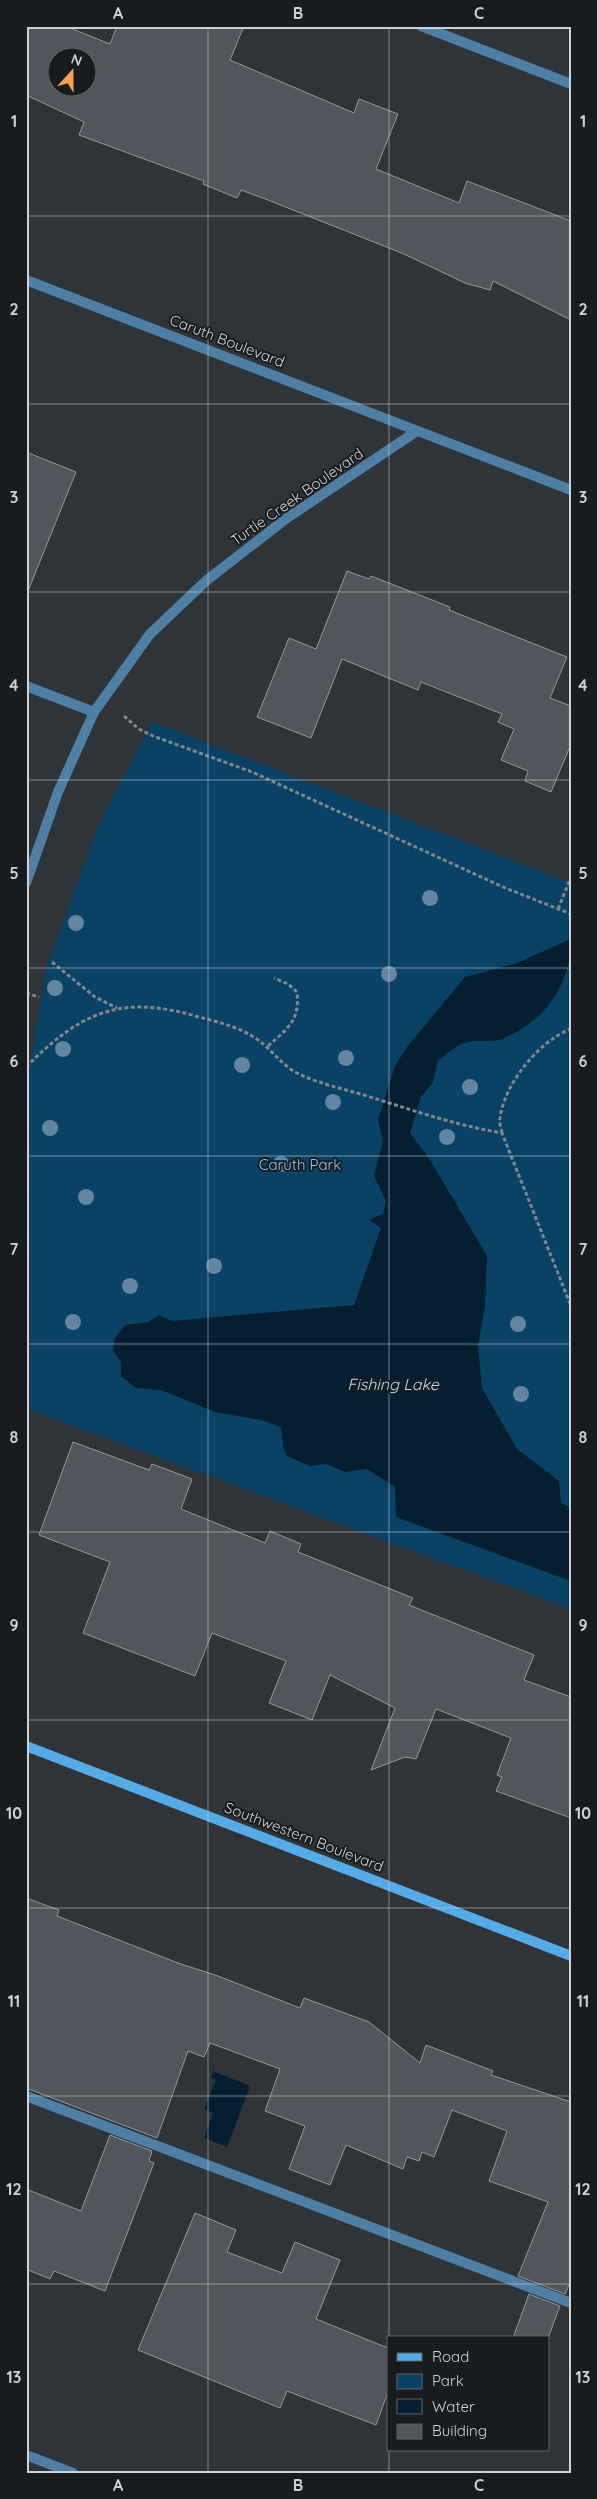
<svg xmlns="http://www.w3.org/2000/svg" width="597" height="2499" viewBox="0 0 597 2499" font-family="Quicksand,sans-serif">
  <rect width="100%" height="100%" fill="#2f3439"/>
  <polygon fill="#094265" points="152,722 571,883 571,1609 30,1410 29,1074 46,969 99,824"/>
  <g fill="#051f31">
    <path d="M571 939C571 985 545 1021 502 1039 490 1043 476 1039 464 1043 455 1046 446 1055 438 1060L433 1082 421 1097 410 1133 430 1160 487 1256 485 1306 478 1346 482 1388 517 1449 559 1481 561 1503 571 1508V1581L396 1517 395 1487 367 1469 345 1472 326 1464 310 1466 287 1456 283 1447 281 1427 261 1420 215 1412 161 1390 136 1388 121 1376V1362L113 1350 115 1338 125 1325 148 1322 159 1315 172 1321 354 1305 381 1228 369 1220 383 1214 386 1201 374 1176 383 1141 378 1120 395 1066 407 1047 465 977 517 963Z"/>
    <polygon points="213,2071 250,2086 227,2147 204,2138 213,2113 204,2109 216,2080 211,2078"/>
  </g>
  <g fill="#50565b" stroke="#92989d" fill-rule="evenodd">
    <path d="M26 26H65L110 44 117 26H244L230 60 354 113 359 99 398 114 376 169 459 203 467 181 571 221V320L493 281 490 290 465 283 404 254 268 200 241 190 237 198 203 184 204 181 79 135 84 122 26 95ZM58 58H88V88H58Z"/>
    <polygon points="26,452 76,472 28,591 26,591"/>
    <polygon points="347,571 369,579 371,576 450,607 449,610 567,657 550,698 571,706 571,744 551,792 525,781 528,771 501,760 514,729 498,722 502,714 421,682 418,690 342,659 311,738 257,717 289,638 316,649"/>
    <polygon points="73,1442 149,1470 152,1464 192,1479 181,1509 265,1543 270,1531 301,1544 298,1552 413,1598 409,1605 534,1655 524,1680 571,1697 571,1818 496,1791 502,1777 497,1775 511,1738 436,1709 416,1759 405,1757 371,1770 395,1708 330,1675 312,1720 269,1703 286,1661 212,1633 195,1676 83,1633 110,1562 39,1535"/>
    <polygon points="26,1898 59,1910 57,1916 178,1963 218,1976 300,2008 304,1998 369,2022 420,2063 426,2045 493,2071 491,2075 571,2102 571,2280 565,2294 518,2276 548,2202 489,2181 507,2131 452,2110 434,2157 422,2152 419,2161 407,2157 403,2169 346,2145 330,2185 289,2169 305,2126 265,2111 280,2069 210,2043 204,2057 188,2051 157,2138 26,2088"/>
    <polygon points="110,2135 152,2151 149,2161 154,2163 105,2291 54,2271 50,2279 26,2269 26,2189 81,2211"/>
    <polygon points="195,2213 236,2230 227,2252 282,2273 295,2242 340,2260 316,2319 388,2348 388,2392 376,2425 287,2391 280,2408 138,2350"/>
    <polygon points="529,2294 560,2306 548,2338 513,2338"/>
  </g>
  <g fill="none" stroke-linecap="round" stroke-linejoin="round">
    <g stroke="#83878b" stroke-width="3" stroke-dasharray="4 2.5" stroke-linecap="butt">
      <polyline points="124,716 139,729 153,736 252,772 503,887 571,914"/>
      <polyline points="558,909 571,877"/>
      <polyline points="52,962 95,997 117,1008"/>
      <polyline points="26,993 39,997"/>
      <path d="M268 1046C288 1028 300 1021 297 992L288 984 274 978"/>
      <path d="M26 1067C82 1011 121 994 199 1017 217 1022 236 1026 252 1036 270 1046 280 1065 299 1074 320 1084 344 1089 367 1096 412 1110 455 1125 502 1133L571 1306"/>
      <path d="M502 1133C501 1128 499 1122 500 1118 504 1084 540 1040 571 1029"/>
    </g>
    <g stroke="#4e80a6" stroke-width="10">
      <polyline points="421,26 571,84"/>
      <polyline points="26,686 94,712"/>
      <polyline points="26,2096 571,2303"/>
    </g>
    <g stroke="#4e80a6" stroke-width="10">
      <polyline points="26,280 571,490"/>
      <polyline points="26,883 58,792 94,712 150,634 207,580 287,518 417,431"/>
      <polyline points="26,2455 73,2473"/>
    </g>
    <polyline stroke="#56abe7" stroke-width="10" points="26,1746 571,1956"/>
  </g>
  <g fill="#6385a1">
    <circle cx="430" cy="898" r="8"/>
    <circle cx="76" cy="923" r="8"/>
    <circle cx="389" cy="974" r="8"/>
    <circle cx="55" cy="988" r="8"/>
    <circle cx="63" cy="1049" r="8"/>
    <circle cx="346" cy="1058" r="8"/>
    <circle cx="242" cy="1065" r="8"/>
    <circle cx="470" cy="1087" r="8"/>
    <circle cx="333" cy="1102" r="8"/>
    <circle cx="50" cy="1128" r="8"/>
    <circle cx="447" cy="1137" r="8"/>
    <circle cx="281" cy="1164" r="8"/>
    <circle cx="86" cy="1197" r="8"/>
    <circle cx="214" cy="1266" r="8"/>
    <circle cx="130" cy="1286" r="8"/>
    <circle cx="73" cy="1322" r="8"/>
    <circle cx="518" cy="1324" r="8"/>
    <circle cx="521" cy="1394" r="8"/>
  </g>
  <path fill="none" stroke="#ced1d4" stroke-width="1" stroke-opacity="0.55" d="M208 26V2473M389 26V2338M26 216H571M26 404H571M26 592H571M26 780H571M26 968H571M26 1156H571M26 1344H571M26 1532H571M26 1720H571M26 1908H571M26 2096H571M26 2284H571M389 2450V2473"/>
  <g text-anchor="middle" stroke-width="4" stroke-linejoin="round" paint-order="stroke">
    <g font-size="15" fill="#ced1d4" stroke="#191c1e">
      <text transform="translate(227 341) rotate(21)" y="5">Caruth Boulevard</text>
      <text transform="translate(297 497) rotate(-35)" y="5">Turtle Creek Boulevard</text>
      <text transform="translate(304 1837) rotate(21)" y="5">Southwestern Boulevard</text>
    </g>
    <g font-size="15" fill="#8dc8f6" stroke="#191c1e">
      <text x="300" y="1170">Caruth Park</text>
    </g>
    <g font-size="16" font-style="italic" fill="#b3daf9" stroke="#191c1e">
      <text x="393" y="1390">Fishing Lake</text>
    </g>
  </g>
  <rect width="597" height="2499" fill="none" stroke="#191c1e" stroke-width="55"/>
  <rect x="387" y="2336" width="162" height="115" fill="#191c1e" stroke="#616467"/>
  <rect x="397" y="2353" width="25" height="8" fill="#56abe7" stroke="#616467"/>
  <text x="432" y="2362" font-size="15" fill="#ced1d4">Road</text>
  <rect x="397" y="2374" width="25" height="15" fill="#094265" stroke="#616467"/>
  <text x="432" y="2386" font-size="15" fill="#ced1d4">Park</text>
  <rect x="397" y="2399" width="25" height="15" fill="#051f31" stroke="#616467"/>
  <text x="432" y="2412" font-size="15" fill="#ced1d4">Water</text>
  <rect x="397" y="2424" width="25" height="15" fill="#50565b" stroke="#616467"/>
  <text x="432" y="2436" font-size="15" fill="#ced1d4">Building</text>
  <g transform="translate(72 72) rotate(21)"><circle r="24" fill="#191c1e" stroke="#616467"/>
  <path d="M0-4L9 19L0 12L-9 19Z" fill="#f8a04b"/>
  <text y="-8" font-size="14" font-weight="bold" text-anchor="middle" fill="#ced1d4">N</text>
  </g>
  <rect x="28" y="28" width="542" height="2444" fill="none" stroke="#ced1d4" stroke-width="2"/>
  <g font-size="16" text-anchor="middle" font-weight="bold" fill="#ced1d4">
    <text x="118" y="19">A</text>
    <text x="298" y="19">B</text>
    <text x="479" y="19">C</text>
    <text x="14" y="127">1</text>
    <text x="583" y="127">1</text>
    <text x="14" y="315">2</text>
    <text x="583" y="315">2</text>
    <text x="14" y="503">3</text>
    <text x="583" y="503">3</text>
    <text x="14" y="691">4</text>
    <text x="583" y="691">4</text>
    <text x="14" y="879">5</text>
    <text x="583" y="879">5</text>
    <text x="14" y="1067">6</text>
    <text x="583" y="1067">6</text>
    <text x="14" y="1255">7</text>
    <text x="583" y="1255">7</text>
    <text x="14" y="1443">8</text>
    <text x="583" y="1443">8</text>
    <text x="14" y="1631">9</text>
    <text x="583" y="1631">9</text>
    <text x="14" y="1819">10</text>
    <text x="583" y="1819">10</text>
    <text x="14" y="2007">11</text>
    <text x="583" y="2007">11</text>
    <text x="14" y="2195">12</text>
    <text x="583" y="2195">12</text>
    <text x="14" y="2383">13</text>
    <text x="583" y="2383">13</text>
    <text x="118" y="2491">A</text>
    <text x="298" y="2491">B</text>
    <text x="479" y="2491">C</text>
  </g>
</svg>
